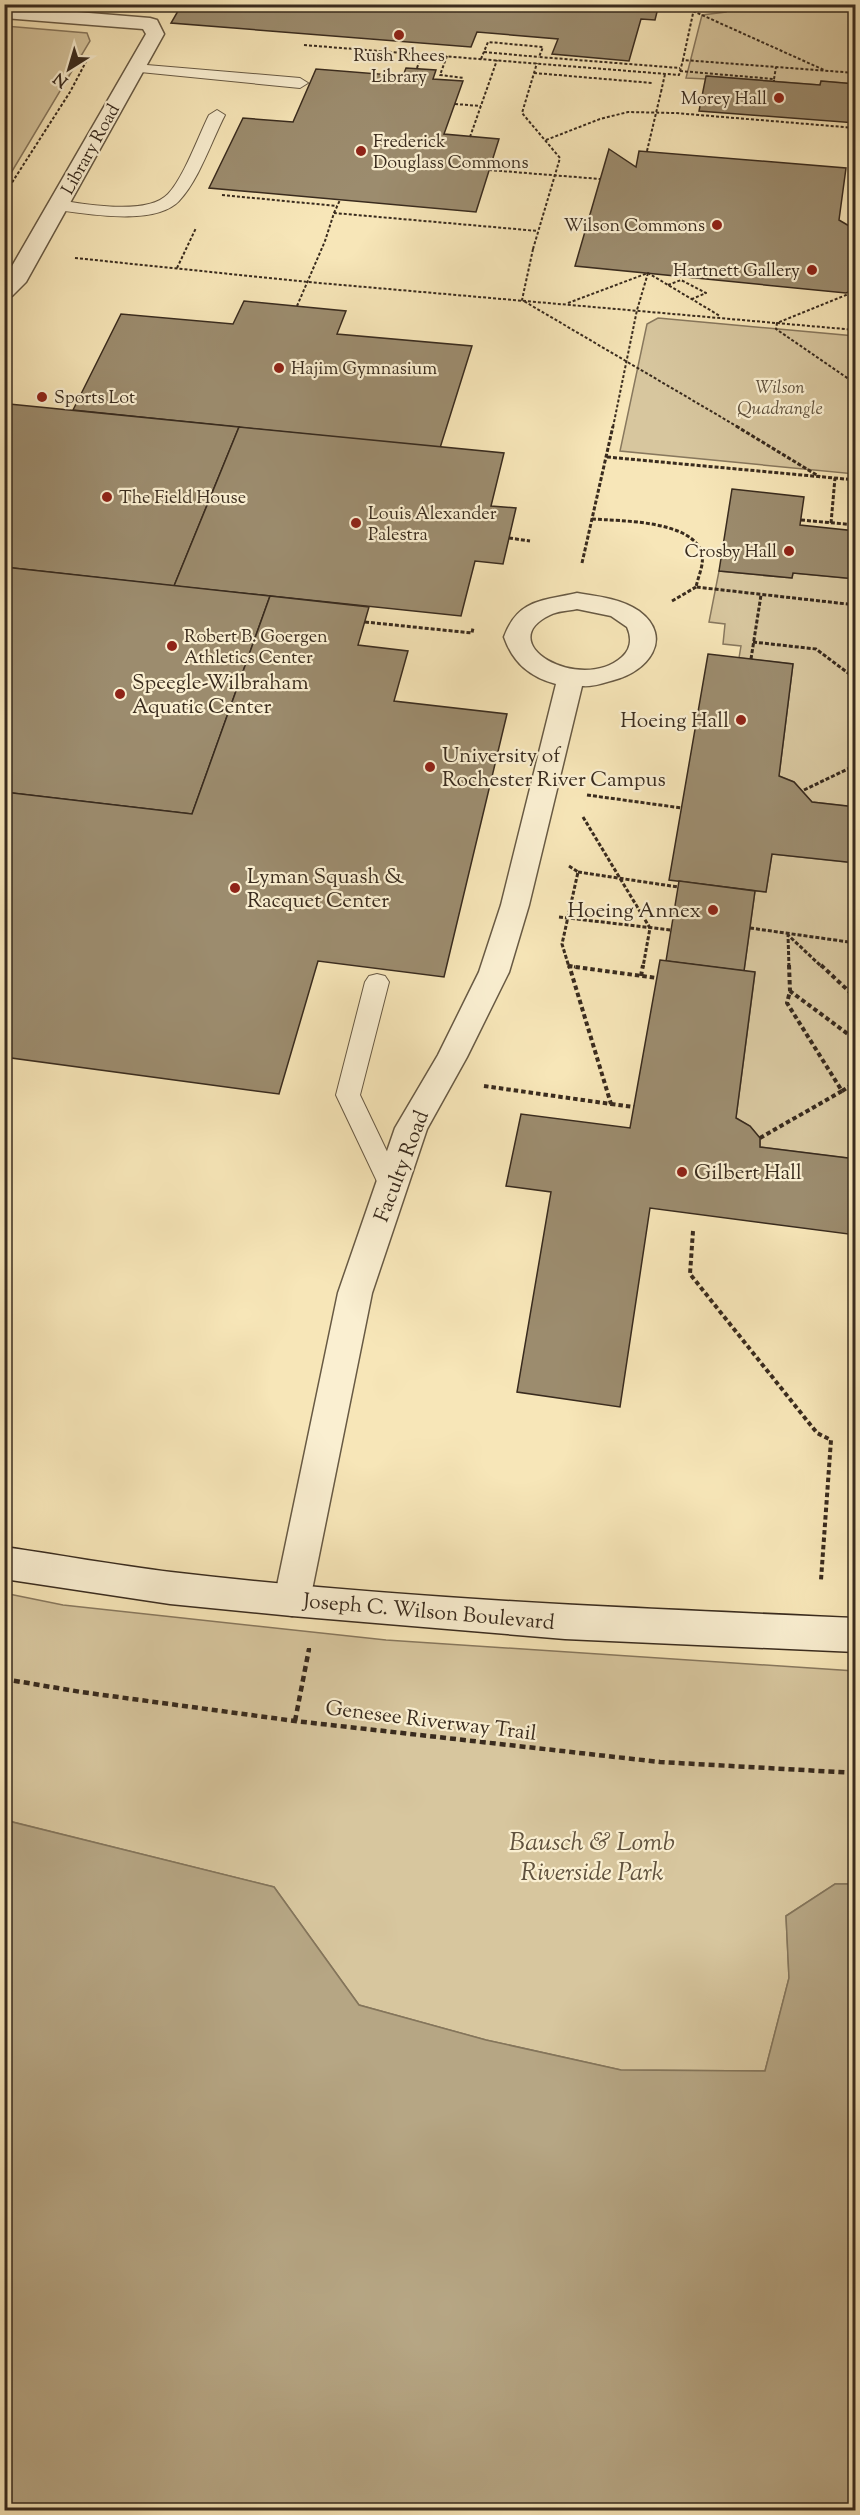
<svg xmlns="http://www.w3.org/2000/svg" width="860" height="2515" viewBox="0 0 860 2515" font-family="'Sorts Mill Goudy',serif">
  <rect width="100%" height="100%" fill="#f7e6b8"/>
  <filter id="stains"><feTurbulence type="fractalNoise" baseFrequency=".00333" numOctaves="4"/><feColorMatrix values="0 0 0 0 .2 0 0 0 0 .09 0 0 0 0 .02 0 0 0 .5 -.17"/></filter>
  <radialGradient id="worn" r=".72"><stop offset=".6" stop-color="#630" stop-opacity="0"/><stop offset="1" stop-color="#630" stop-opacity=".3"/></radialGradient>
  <g fill="#d7c69e" stroke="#88785e" stroke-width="1.5">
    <polygon points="735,5 855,5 855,84 821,81 820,85 707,76 706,79 686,78 702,15 726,12"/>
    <polygon points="5,26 87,33 90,41 5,183"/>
    <polygon points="658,318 855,336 855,474 620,451 647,324"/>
    <polygon points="719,571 792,578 793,573 855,579 855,807 812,802 794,782 779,776 793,664 739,658 741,646 723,644 725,624 709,622"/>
    <polygon points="772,854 855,863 855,1159 760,1147 760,1138 750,1126 736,1118 755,973 744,971 755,891 766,892"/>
    <polygon points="4,1593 63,1605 386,1640 855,1671 855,1884 835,1884 786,1916 789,1978 765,2071 621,2070 486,2040 359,2005 274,1887 5,1820"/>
  </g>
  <polygon fill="#b6a684" stroke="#84755b" stroke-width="1.5" points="4,1820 274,1887 359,2005 486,2040 621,2070 765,2071 789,1978 786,1916 835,1884 855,1884 855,2510 5,2510"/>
  <g fill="#9c8c6e" stroke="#392b1e" stroke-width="1.5">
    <polygon points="182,4 659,4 655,20 641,19 629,61 552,54 558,39 477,32 471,47 171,23"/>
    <polygon points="406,68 436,70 433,79 463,81 444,134 499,139 476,212 209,188 243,118 293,122 316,69 403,76"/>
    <polygon points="706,76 820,85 821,81 856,84 856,123 699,111"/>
    <polygon points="609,149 636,167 639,151 846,168 839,220 856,230 856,289 846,293 575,266"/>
    <polygon points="244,301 346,311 337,334 472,346 440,448 73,410 121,314 233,324"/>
    <polygon points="9,404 239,427 174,586 4,567 4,414"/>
    <polygon points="239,427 504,453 491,506 516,508 503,564 475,561 461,616 174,586"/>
    <polygon points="732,489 804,497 800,525 856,531 856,579 793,573 792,578 719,571"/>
    <polygon points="4,567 270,596 192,814 4,792"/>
    <polygon points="270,596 369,607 358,645 408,651 394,701 507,714 444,977 318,961 279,1094 4,1057 4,792 192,814"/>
    <polygon points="708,654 793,664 779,776 794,782 812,802 856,807 856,863 772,854 766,892 669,880"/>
    <polygon points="679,881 755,891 744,971 666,961"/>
    <polygon points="660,960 755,972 736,1118 750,1126 760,1138 760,1147 856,1159 856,1235 650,1208 620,1407 517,1392 551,1192 506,1186 521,1114 630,1128"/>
  </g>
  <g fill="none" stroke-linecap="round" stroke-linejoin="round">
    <defs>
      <g id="lane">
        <polygon points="135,64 300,78 308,83 300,88 130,71 128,68 130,65"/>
        <path d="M217 110 225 115C212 140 199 180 179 201 155 226 89 214 58 210L50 205 58 200C85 204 147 216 168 194 184 177 198 137 209 115Z"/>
        <polygon points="377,974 385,976 389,982 360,1095 403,1185 400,1192 391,1195 382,1192 336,1095 365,982 369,976"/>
      </g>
      <g id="street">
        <polygon points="4,6 150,18 157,20 164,34 26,282 12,296 4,297 4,280 146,34 143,29 4,18"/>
        <path d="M577 593C597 596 622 599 639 611 675 638 647 672 614 680 604 683 593 687 582 686L529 905 509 972 467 1057 427 1129 372 1293 310 1600 305 1612 292 1616 279 1612 274 1600 338 1293 395 1128 438 1055 479 972 501 905 556 684C530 677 513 663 504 637 518 599 542 601 577 593ZM577 609 611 616 627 627C632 638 631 649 622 657 580 694 491 643 550 615 557 611 568 611 577 609Z"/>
      </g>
      <path id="secondary" d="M4 1547C60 1555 115 1565 171 1572 398 1599 627 1608 856 1618V1652L565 1639 292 1616 170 1604 4 1579Z"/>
    </defs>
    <use href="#lane" stroke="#685a44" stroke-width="2"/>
    <use href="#street" stroke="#685a44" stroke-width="3"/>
    <use href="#secondary" stroke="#392b1e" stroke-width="3"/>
    <g stroke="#392b1e" stroke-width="2" stroke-dasharray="3 2" stroke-linecap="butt">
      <polyline points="695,4 683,60 856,73"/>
      <polyline points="693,11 824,70"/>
      <polyline points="304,45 679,75 683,60"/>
      <polyline points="484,52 539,57"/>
      <polyline points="447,56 440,75 464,78"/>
      <polyline points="481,59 488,42 543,47 539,57 680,68"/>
      <polyline points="417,68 422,54"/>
      <polyline points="680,71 774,79 774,81"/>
      <polyline points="534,73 652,83"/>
      <polyline points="774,79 776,67"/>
      <polyline points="661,92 665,74"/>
      <polyline points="455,104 481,106"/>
      <polyline points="470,137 497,60"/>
      <polyline points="546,140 600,119 628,112 675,113 856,128"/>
      <polyline points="489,170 600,179"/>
      <polyline points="4,195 70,92 89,56"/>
      <polyline points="222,195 337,206"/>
      <polyline points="334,213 340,200"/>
      <polyline points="533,249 522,300 738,427"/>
      <polyline points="533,249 560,158 522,113 537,63"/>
      <polyline points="75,258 308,282 856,330"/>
      <polyline points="177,268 196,228"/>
      <polyline points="668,285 681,280 706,293 692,299"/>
      <polyline points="856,291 777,323 776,329 856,384"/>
      <polyline points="568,303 648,273 720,316"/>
      <polyline points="297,306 325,241 334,213 538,231"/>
      <polyline points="613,427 637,310 648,273"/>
    </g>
    <g stroke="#392b1e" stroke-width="3" stroke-dasharray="4 2" stroke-linecap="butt">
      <polyline points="736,426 820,477"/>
      <polyline points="607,457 856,480"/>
      <path d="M592 519C620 521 695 520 702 555 704 565 698 577 696 587L856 605"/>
      <polyline points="801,520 856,525"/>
      <polyline points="831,523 835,478"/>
      <polyline points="509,538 530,541"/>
      <polyline points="582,563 613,426"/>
      <polyline points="672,601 696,587"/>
      <polyline points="365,622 472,633 473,628"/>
      <polyline points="753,642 816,649 856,679"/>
      <polyline points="751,659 761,595"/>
      <polyline points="804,790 856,765"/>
      <polyline points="587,795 682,808"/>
      <polyline points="583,817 650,928 643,967"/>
      <polyline points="569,866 578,872 562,944 569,967"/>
      <polyline points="578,872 678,887"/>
      <polyline points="559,917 671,930"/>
      <polyline points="750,928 856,943"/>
      <polyline points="568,966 575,967"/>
      <polyline points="789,967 788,935 822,967"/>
    </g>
    <g stroke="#392b1e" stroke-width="4" stroke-dasharray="4.5 3" stroke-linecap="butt">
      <polyline points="789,965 790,991"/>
      <polyline points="821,965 856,998"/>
      <polyline points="568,966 657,978"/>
      <polyline points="641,976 643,965"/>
      <polyline points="484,1086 611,1104 569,965"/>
      <polyline points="842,1091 856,1082"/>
      <polyline points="611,1104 634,1107"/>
      <polyline points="760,1138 842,1091 787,1003 790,991 856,1040"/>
      <polyline points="693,1231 690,1274 817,1433 831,1440 821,1580"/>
      <polyline points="309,1650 309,1648"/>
    </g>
    <g stroke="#392b1e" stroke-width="4.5" stroke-dasharray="6 4" stroke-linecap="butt">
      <polyline points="4,1679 81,1692 295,1721 660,1762 856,1773"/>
      <polyline points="295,1721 309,1649"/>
    </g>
    <use href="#lane" fill="#faefd1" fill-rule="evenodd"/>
    <use href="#street" fill="#faefd1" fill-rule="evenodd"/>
    <use href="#secondary" fill="#faefd1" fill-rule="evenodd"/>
    <polyline stroke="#392b1e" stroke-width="2" stroke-dasharray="3 2" stroke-linecap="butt" points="647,151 661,92"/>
  </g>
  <g fill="#8f2418" stroke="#faefd1" stroke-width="2">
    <circle cx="399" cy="35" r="6"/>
    <circle cx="779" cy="98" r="6"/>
    <circle cx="361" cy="151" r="6"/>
    <circle cx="717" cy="225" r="6"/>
    <circle cx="812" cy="270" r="6"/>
    <circle cx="279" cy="368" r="6"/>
    <circle cx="42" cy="397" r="6"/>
    <circle cx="107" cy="497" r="6"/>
    <circle cx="356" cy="523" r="6"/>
    <circle cx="789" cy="551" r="6"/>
    <circle cx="172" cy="646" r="6"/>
    <circle cx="120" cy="694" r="6"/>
    <circle cx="741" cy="720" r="6"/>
    <circle cx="430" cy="767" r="6"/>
    <circle cx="235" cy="888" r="6"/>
    <circle cx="713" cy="910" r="6"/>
    <circle cx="682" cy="1172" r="6"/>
  </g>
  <g text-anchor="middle" stroke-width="4.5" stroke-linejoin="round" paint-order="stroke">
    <g font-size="18" fill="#392b1e" stroke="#faefd1" text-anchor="start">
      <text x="399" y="61" text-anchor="middle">Rush Rhees<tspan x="399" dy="21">Library</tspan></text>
      <text x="767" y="104" text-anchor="end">Morey Hall</text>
      <text x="373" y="147">Frederick<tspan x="373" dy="21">Douglass Commons</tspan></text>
      <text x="705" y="231" text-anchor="end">Wilson Commons</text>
      <text x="800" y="276" text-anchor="end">Hartnett Gallery</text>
      <text x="291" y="374">Hajim Gymnasium</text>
      <text x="54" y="403">Sports Lot</text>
      <text x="119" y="503">The Field House</text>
      <text x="368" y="519">Louis Alexander<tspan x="368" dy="21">Palestra</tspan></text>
      <text x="777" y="557" text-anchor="end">Crosby Hall</text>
      <text x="184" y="642">Robert B. Goergen<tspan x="184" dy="21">Athletics Center</tspan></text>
    </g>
    <g font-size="18" fill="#392b1e" stroke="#faefd1">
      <text transform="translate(90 149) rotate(-61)" y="6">Library Road</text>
    </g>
    <g font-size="18" font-style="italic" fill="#60523e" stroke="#faefd1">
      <text x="780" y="393">Wilson<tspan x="780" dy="21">Quadrangle</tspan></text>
    </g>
    <g font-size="21" fill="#392b1e" stroke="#faefd1" text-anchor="start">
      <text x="132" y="689">Speegle-Wilbraham<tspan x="132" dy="24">Aquatic Center</tspan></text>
      <text x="729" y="727" text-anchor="end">Hoeing Hall</text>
      <text x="442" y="762">University of<tspan x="442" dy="24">Rochester River Campus</tspan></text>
      <text x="247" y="883">Lyman Squash &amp;<tspan x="247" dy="24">Racquet Center</tspan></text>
      <text x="701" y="917" text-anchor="end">Hoeing Annex</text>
      <text x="694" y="1179">Gilbert Hall</text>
    </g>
    <g font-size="21" fill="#392b1e" stroke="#faefd1">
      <text transform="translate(401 1166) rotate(-69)" y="7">Faculty Road</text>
      <text transform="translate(429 1611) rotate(5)" y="7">Joseph C. Wilson Boulevard</text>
      <text transform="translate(431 1720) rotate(7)" y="7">Genesee Riverway Trail</text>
    </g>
    <g font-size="26" font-style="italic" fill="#60523e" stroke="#faefd1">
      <text x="592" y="1850">Bausch &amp; Lomb<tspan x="592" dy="30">Riverside Park</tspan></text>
    </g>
  </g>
  <rect width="860" height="2515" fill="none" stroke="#f7e6b8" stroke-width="24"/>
  <rect x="6" y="6" width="848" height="2503" fill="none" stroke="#392b1e" stroke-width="3"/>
  <rect x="12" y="12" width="836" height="2491" fill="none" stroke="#392b1e" stroke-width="1.5"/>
  <g transform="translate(69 69) rotate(217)" stroke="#faefd1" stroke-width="4.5" paint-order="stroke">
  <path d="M0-4.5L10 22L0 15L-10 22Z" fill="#392b1e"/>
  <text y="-9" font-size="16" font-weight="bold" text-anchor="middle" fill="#392b1e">N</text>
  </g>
  <rect width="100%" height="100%" filter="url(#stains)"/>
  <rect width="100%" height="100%" fill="url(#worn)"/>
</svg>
